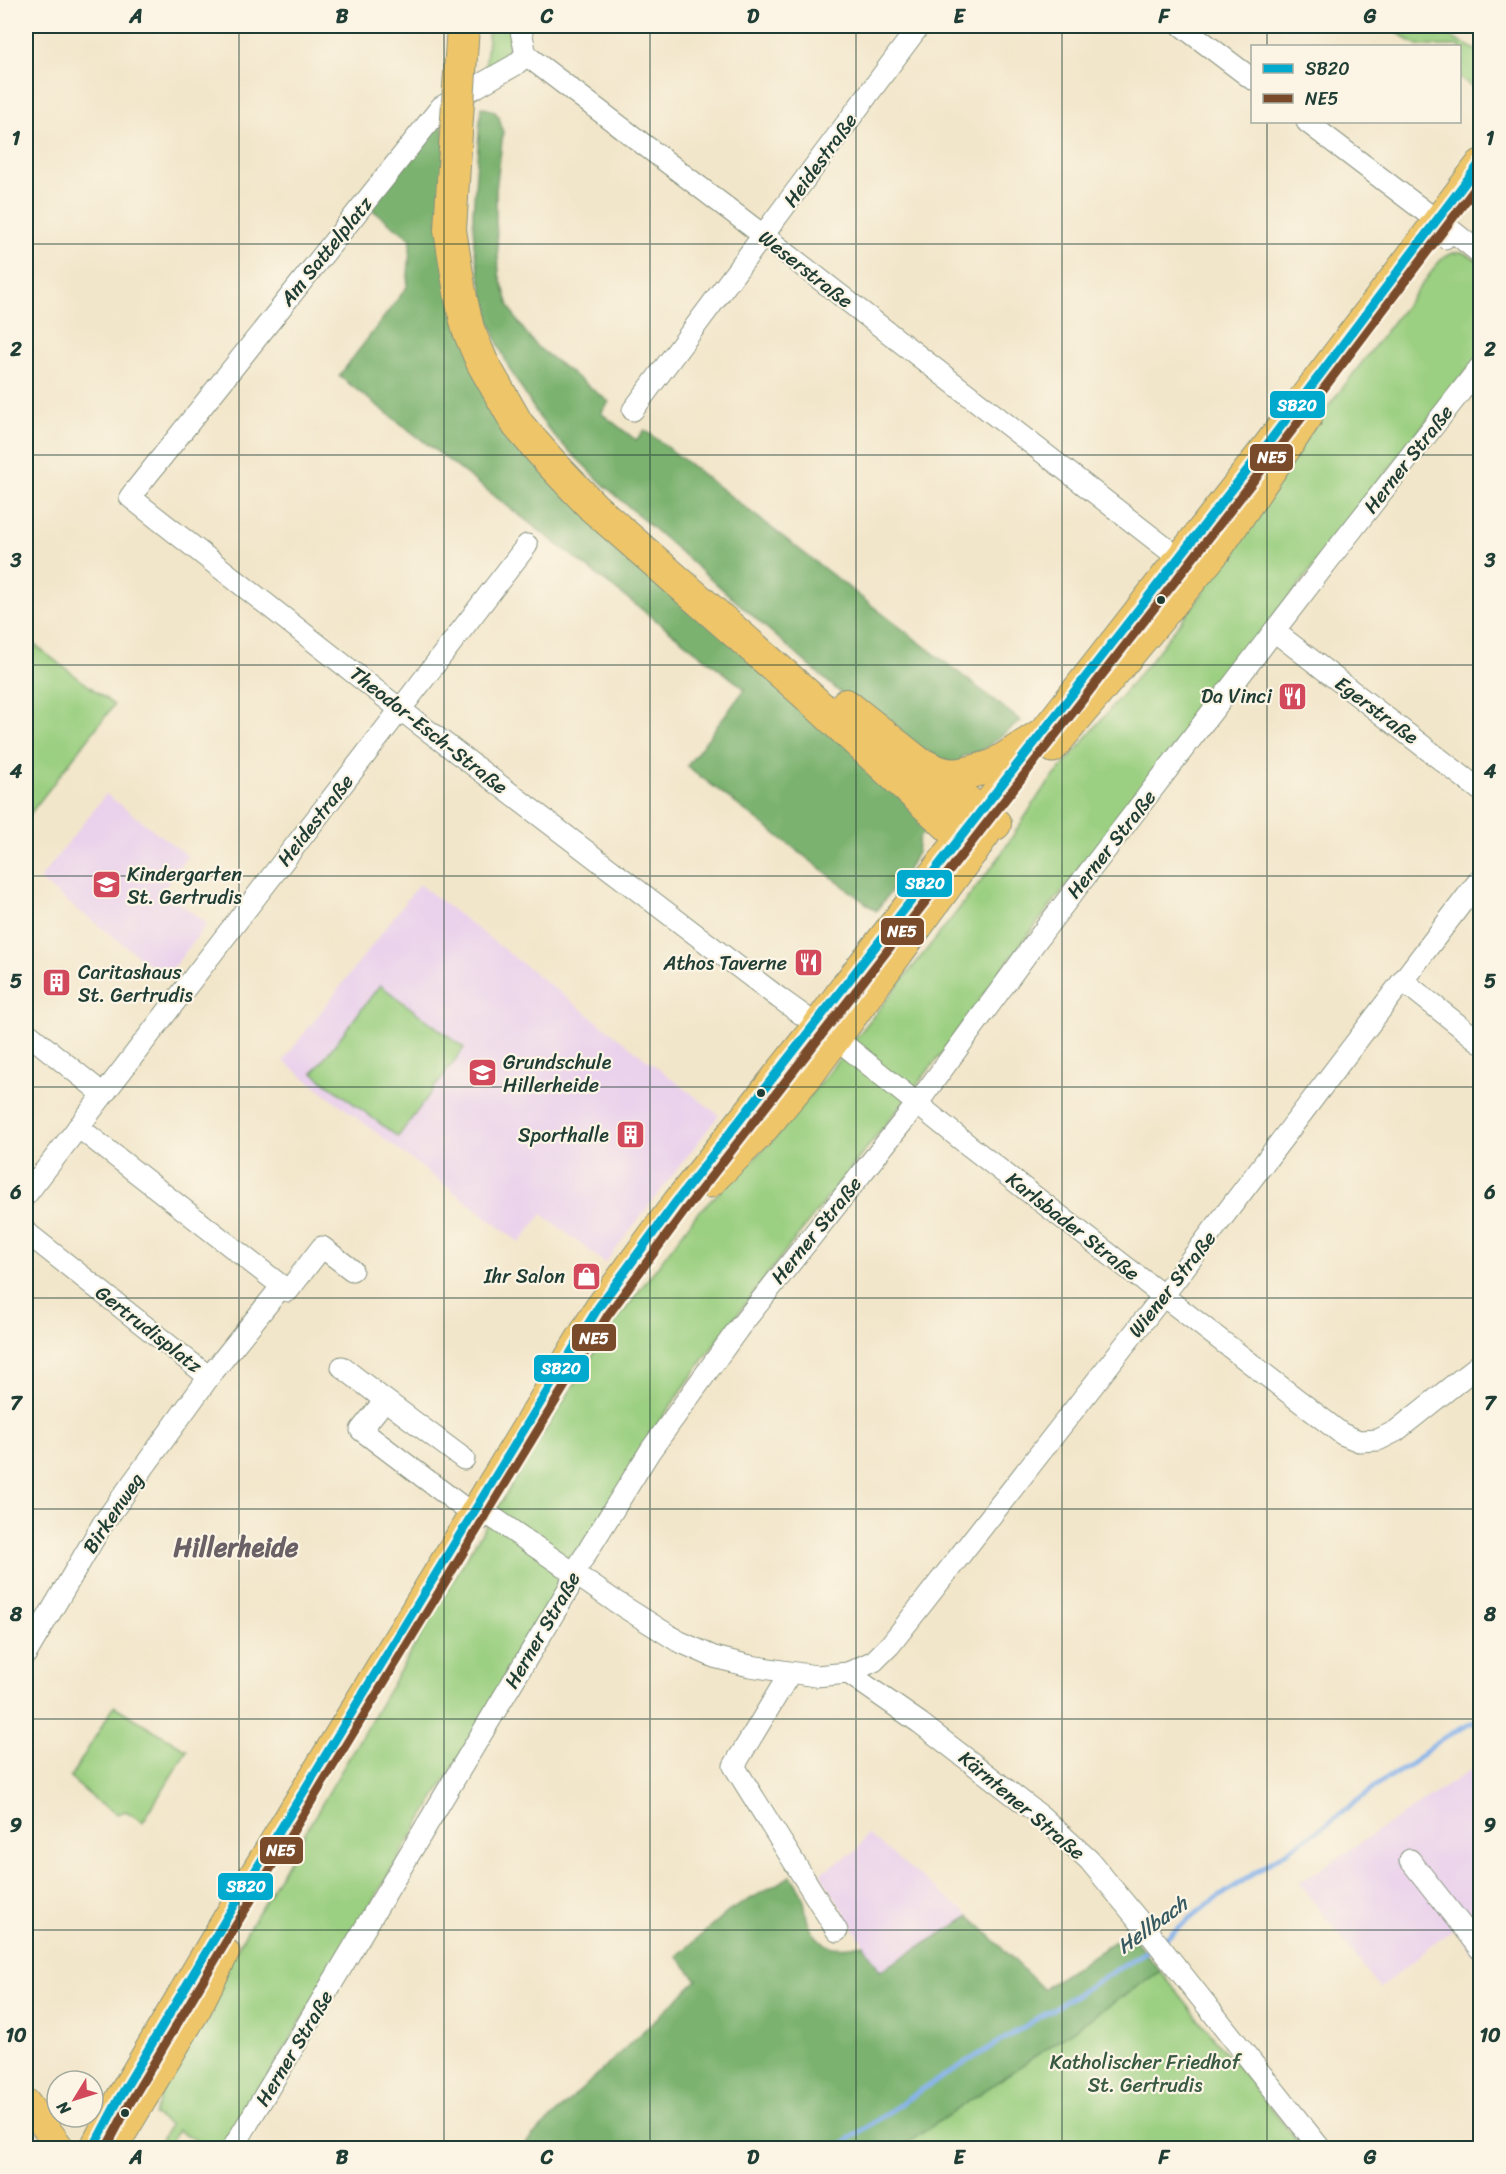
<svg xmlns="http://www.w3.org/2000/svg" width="1506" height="2174" viewBox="0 0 1506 2174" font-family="Sriracha,sans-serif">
  <rect width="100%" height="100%" fill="#fcf5e5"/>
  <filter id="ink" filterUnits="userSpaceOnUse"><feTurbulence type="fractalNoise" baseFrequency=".0167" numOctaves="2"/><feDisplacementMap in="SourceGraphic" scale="12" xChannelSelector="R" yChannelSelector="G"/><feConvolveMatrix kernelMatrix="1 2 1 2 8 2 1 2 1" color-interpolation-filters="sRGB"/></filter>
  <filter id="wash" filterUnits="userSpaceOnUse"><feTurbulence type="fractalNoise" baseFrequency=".008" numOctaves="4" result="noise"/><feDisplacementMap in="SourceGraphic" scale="24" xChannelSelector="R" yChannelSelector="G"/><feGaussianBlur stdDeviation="1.35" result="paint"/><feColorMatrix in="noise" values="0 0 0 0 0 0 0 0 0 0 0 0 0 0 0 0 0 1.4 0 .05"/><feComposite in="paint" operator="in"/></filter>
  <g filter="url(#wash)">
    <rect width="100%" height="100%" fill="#f2e6ca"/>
    <g fill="#ead1ec">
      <polygon points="106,794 188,856 163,890 207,924 166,977 39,880"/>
      <polygon points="419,884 719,1115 605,1263 542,1214 520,1243 283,1061"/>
      <polygon points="1480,1764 1480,1962 1454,1928 1380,1988 1299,1883"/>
      <polygon points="867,1834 970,1916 880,1971 820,1873 857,1850"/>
    </g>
    <g fill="#9bcf81" stroke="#5d865a" stroke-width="1.5">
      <path d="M489 26H512C509 53 507 58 485 75Z"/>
      <polygon points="1388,26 1438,26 1456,40 1480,52 1480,77 1477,90 1460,78 1460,46 1417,46"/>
      <polygon points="1462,252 1480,262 1480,354 1399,456 1001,970 942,1053 780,1258 706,1356 662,1418 225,2148 209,2148 178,2130 167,2148 156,2148 170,2125 154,2115 171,2070 232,1957 469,1553 600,1343 696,1215 779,1134 944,928 998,859 1041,792 1152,659 1205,590 1215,568 1308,433 1442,258 1453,253"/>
      <polygon points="28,640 114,705 30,814 26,811 26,643"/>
      <polygon points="380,985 464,1048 398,1137 313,1073"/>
      <polygon points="114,1706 187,1750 143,1822 126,1811 117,1814 99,1803 70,1778"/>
      <polygon points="1160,1971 1303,2148 900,2148"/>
    </g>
    <g fill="#7cb26f" stroke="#4e7852" stroke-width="1.5">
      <polygon points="481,107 494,111 499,117 503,133 496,190 496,220 499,274 509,306 518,322 536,346 609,402 601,413 636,440 645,430 1021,721 980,752 961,757 963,770 878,726 604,485 555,437 539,417 509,368 498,344 489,318 479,273 474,245 473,213"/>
      <polygon points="442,124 482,387 930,825 919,838 917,852 909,868 876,911 687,766 745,689 339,376 407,287 411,239 370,208 417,150"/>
      <path d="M791 1876C795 1883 801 1890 803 1897 806 1906 805 1916 809 1924 822 1952 838 1949 864 1945L880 1971 970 1916 1043 1989 1129 1932 1160 1971 900 2148H520L697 1980 677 1956 729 1911Z"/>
    </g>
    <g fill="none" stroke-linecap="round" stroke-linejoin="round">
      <g stroke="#7fafea" stroke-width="5">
        <polyline points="1162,1941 1207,1905 1326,1825 1384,1780 1410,1765 1441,1739 1480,1719"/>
        <polyline points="837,2148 918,2092 1155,1946"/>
      </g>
    </g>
  </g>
  <g filter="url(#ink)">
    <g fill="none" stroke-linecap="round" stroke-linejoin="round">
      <defs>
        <g id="minor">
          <polyline points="520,26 526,55"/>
          <polyline points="1182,26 1252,79"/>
          <polyline points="526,55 515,65 441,107 130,497 401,710 779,998 847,1047 968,1145 1342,1434 1359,1441 1378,1440 1396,1431 1480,1364"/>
          <polyline points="526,55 764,236 1189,566"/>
          <polyline points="1307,122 1436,220 1444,230 1445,238"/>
          <polyline points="1451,230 1480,253"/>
          <polyline points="633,410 919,26"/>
          <polyline points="1274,631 1480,790"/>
          <polyline points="1403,981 1480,1042"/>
          <polyline points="26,1032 103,1094"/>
          <polyline points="78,1127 288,1291 322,1247 352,1270"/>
          <polyline points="26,1195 527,545"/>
          <polyline points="26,1232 209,1377"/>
          <polyline points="342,1367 385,1400 361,1430 480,1520"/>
          <polyline points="385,1400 464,1459"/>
          <polyline points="485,1512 613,1600 678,1641 714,1657 750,1666 816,1676 848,1673 920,1723 1041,1816 1089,1860 1154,1939 1320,2148"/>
          <polyline points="26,1654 102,1525 209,1377 282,1286"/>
          <polyline points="790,1673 734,1766 837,1931"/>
          <polyline points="848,1673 874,1661 890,1645 1163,1296 1480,879"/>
          <polyline points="1410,1860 1480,1949"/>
          <polyline points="233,2148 569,1588 574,1573 650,1451 738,1329 917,1104 1045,929 1334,553 1480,367"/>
        </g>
        <g id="major">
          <polyline points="1053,749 1217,552 1309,417"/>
          <polyline points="710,1184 758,1137 813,1072 987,834"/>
          <polyline points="26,2102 61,2148"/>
          <polyline points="93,2148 120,2097 226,1919 598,1308 676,1202 816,1025 845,985 1266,446 1480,163"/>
          <polyline points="114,2148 197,2010 226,1952"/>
        </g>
        <g id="highway">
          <polyline points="455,149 450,230 461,299 468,329 482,362 518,425 552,464 593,507 806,694 974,849"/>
          <polyline points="846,705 995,824"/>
          <path d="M926 766C952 781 966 773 993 766L1041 735"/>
        </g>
      </defs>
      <use href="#minor" stroke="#88927f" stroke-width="23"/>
      <use href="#major" stroke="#88927f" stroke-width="29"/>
      <use href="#highway" stroke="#88927f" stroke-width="34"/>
      <use href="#minor" stroke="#fff" stroke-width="21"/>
      <use href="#major" stroke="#eec569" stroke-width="27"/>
      <use href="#highway" stroke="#eec569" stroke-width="32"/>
      <defs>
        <polyline id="highway-bridge" points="455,149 463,26"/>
      </defs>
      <use href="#highway-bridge" stroke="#88927f" stroke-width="34" stroke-linecap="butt"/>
      <use href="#highway-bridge" stroke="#eec569" stroke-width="32"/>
      <defs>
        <polyline id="bus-1" points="93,2148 120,2097 226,1919 598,1308 676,1202 1266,446 1480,163"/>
        <polyline id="bus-2" points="106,2148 130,2103 236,1925 608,1315 686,1209 1275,453 1480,182"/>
      </defs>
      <use href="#bus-1" stroke="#fcf5e5" stroke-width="14"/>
      <use href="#bus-2" stroke="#fcf5e5" stroke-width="14"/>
      <use href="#bus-1" stroke="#00a9ce" stroke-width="9"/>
      <use href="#bus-2" stroke="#7a4b2a" stroke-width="9"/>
    </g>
  </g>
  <path fill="none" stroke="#1f3d34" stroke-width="1.5" stroke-opacity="0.55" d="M239 26V2148M444 26V2148M650 26V2148M856 26V2148M1062 26V2148M1267 26V46M1267 122V2148M26 244H1480M26 455H1480M26 665H1480M26 876H1480M26 1087H1480M26 1298H1480M26 1509H1480M26 1719H1480M26 1930H1480"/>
  <defs>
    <symbol id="restaurant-square" viewBox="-11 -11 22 22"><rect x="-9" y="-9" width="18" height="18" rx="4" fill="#d1495b" stroke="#fcf5e5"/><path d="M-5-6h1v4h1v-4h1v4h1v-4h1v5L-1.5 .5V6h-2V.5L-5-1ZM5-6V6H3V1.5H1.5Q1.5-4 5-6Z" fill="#fff"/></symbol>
    <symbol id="school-square" viewBox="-11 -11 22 22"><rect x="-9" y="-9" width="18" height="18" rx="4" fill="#d1495b" stroke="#fcf5e5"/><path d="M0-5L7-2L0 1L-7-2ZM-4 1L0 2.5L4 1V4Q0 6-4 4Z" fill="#fff"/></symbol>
    <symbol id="building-square" viewBox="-11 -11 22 22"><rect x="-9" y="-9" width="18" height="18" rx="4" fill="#d1495b" stroke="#fcf5e5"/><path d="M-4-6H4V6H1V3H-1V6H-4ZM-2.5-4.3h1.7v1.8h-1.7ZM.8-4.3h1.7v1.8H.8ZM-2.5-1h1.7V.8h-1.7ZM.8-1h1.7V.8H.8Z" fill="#fff"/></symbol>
    <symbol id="shop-square" viewBox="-11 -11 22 22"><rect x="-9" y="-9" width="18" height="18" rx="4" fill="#d1495b" stroke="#fcf5e5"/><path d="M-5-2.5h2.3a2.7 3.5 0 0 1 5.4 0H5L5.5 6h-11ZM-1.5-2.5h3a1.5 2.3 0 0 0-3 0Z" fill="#fff"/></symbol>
  </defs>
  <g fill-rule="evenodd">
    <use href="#restaurant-square" x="1276" y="680" width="33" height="33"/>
    <use href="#school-square" x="90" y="868" width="33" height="33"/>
    <use href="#restaurant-square" x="792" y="946" width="33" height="33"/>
    <use href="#building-square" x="40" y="966" width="33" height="33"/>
    <use href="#school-square" x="466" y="1056" width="33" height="33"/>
    <use href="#building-square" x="614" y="1118" width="33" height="33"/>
    <use href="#shop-square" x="570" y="1260" width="33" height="33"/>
  </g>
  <g fill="#1f3d34" stroke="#fcf5e5" stroke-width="2">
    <circle cx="1161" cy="600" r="5"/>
    <circle cx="761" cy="1093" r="5"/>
    <circle cx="125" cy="2113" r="5"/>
  </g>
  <g text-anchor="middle" stroke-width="4.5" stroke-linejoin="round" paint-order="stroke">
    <g font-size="20" fill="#1f3d34" stroke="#fcf5e5">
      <text transform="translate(820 160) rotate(-54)" y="7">Heidestraße</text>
      <text transform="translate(326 251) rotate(-51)" y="7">Am Sattelplatz</text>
      <text transform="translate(806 269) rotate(38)" y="7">Weserstraße</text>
      <text transform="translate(1408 459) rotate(-52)" y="7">Herner Straße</text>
      <text transform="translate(1377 710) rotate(37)" y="7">Egerstraße</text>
      <text transform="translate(429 730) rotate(38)" y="7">Theodor-Esch-Straße</text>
      <text transform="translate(315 820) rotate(-52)" y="7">Heidestraße</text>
      <text transform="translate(1111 844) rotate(-52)" y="7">Herner Straße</text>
      <text transform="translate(1073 1226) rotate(38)" y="7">Karlsbader Straße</text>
      <text transform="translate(816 1230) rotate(-51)" y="7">Herner Straße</text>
      <text transform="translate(1172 1284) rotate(-52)" y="7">Wiener Straße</text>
      <text transform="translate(149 1329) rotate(38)" y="7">Gertrudisplatz</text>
      <text transform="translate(113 1513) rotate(-56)" y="7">Birkenweg</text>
      <text transform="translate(542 1630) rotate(-60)" y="7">Herner Straße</text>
      <text transform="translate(1022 1805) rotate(40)" y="7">Kärntener Straße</text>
      <text transform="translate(294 2048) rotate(-59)" y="7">Herner Straße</text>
    </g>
    <g font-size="20" fill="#1f3d34" stroke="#fcf5e5" text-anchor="end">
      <text x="1272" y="703">Da Vinci</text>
      <text x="127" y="881" text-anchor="start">Kindergarten<tspan x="127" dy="23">St. Gertrudis</tspan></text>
      <text x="787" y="970">Athos Taverne</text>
      <text x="78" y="979" text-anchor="start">Caritashaus<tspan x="78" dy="23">St. Gertrudis</tspan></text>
      <text x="503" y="1069" text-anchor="start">Grundschule<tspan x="503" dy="23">Hillerheide</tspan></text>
      <text x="609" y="1142">Sporthalle</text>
      <text x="565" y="1283">Ihr Salon</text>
    </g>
    <g font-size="20" fill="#385a43" stroke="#fcf5e5">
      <text x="1145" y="2069">Katholischer Friedhof<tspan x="1145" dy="23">St. Gertrudis</tspan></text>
    </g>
    <g font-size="21" font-style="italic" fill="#375a62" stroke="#fcf5e5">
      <text transform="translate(1152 1925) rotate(-36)" y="7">Hellbach</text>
    </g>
    <g font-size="26" font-weight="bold" fill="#6a6167" stroke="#fcf5e5">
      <text x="236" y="1556">Hillerheide</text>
    </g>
  </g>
  <g stroke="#fcf5e5" stroke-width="2">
    <rect x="1269" y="390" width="57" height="29" rx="6" fill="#00a9ce"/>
    <rect x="1249" y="443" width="45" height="29" rx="6" fill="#7a4b2a"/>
    <rect x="896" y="869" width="57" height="29" rx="6" fill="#00a9ce"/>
    <rect x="880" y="917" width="45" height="29" rx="6" fill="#7a4b2a"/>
    <rect x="571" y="1323" width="46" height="29" rx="6" fill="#7a4b2a"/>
    <rect x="533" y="1354" width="57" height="29" rx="6" fill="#00a9ce"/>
    <rect x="259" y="1836" width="45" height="29" rx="6" fill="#7a4b2a"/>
    <rect x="217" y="1872" width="57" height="29" rx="6" fill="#00a9ce"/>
  </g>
  <g font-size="16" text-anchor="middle" font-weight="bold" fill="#fff">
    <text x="1297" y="411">SB20</text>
    <text x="1272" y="463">NE5</text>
    <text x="925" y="889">SB20</text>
    <text x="902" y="937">NE5</text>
    <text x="594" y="1344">NE5</text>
    <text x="561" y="1374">SB20</text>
    <text x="281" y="1856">NE5</text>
    <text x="246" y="1892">SB20</text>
  </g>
  <rect width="1506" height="2174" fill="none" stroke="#fcf5e5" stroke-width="66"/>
  <rect x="1251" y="45" width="210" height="78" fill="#fcf5e5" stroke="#a4ab9e" stroke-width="1.5"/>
  <rect x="1263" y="64" width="30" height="9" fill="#00a9ce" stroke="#a4ab9e" stroke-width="1.5"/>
  <text x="1305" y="75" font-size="18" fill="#1f3d34">SB20</text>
  <rect x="1263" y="94" width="30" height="9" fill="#7a4b2a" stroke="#a4ab9e" stroke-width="1.5"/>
  <text x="1305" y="105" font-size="18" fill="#1f3d34">NE5</text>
  <g transform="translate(75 2099) rotate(232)"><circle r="28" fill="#fcf5e5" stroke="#a4ab9e" stroke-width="1.5"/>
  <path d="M0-4.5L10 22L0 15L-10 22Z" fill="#d1495b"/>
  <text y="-9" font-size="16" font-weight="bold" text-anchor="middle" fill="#1f3d34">N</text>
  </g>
  <rect x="33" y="33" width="1440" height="2108" fill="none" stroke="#1f3d34" stroke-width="2"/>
  <g font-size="20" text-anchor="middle" font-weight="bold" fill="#1f3d34">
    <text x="136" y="23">A</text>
    <text x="342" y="23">B</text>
    <text x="547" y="23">C</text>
    <text x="753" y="23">D</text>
    <text x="959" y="23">E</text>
    <text x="1164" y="23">F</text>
    <text x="1370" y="23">G</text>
    <text x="16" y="145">1</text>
    <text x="1490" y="145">1</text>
    <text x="16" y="356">2</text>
    <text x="1490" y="356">2</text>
    <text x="16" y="567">3</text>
    <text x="1490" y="567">3</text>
    <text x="16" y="778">4</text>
    <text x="1490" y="778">4</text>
    <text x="16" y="988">5</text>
    <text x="1490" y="988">5</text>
    <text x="16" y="1199">6</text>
    <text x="1490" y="1199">6</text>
    <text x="16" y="1410">7</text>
    <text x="1490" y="1410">7</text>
    <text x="16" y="1621">8</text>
    <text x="1490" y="1621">8</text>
    <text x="16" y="1832">9</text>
    <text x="1490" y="1832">9</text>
    <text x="16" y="2042">10</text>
    <text x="1490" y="2042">10</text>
    <text x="136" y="2164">A</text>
    <text x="342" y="2164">B</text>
    <text x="547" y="2164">C</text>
    <text x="753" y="2164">D</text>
    <text x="959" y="2164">E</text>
    <text x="1164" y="2164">F</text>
    <text x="1370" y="2164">G</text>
  </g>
</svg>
